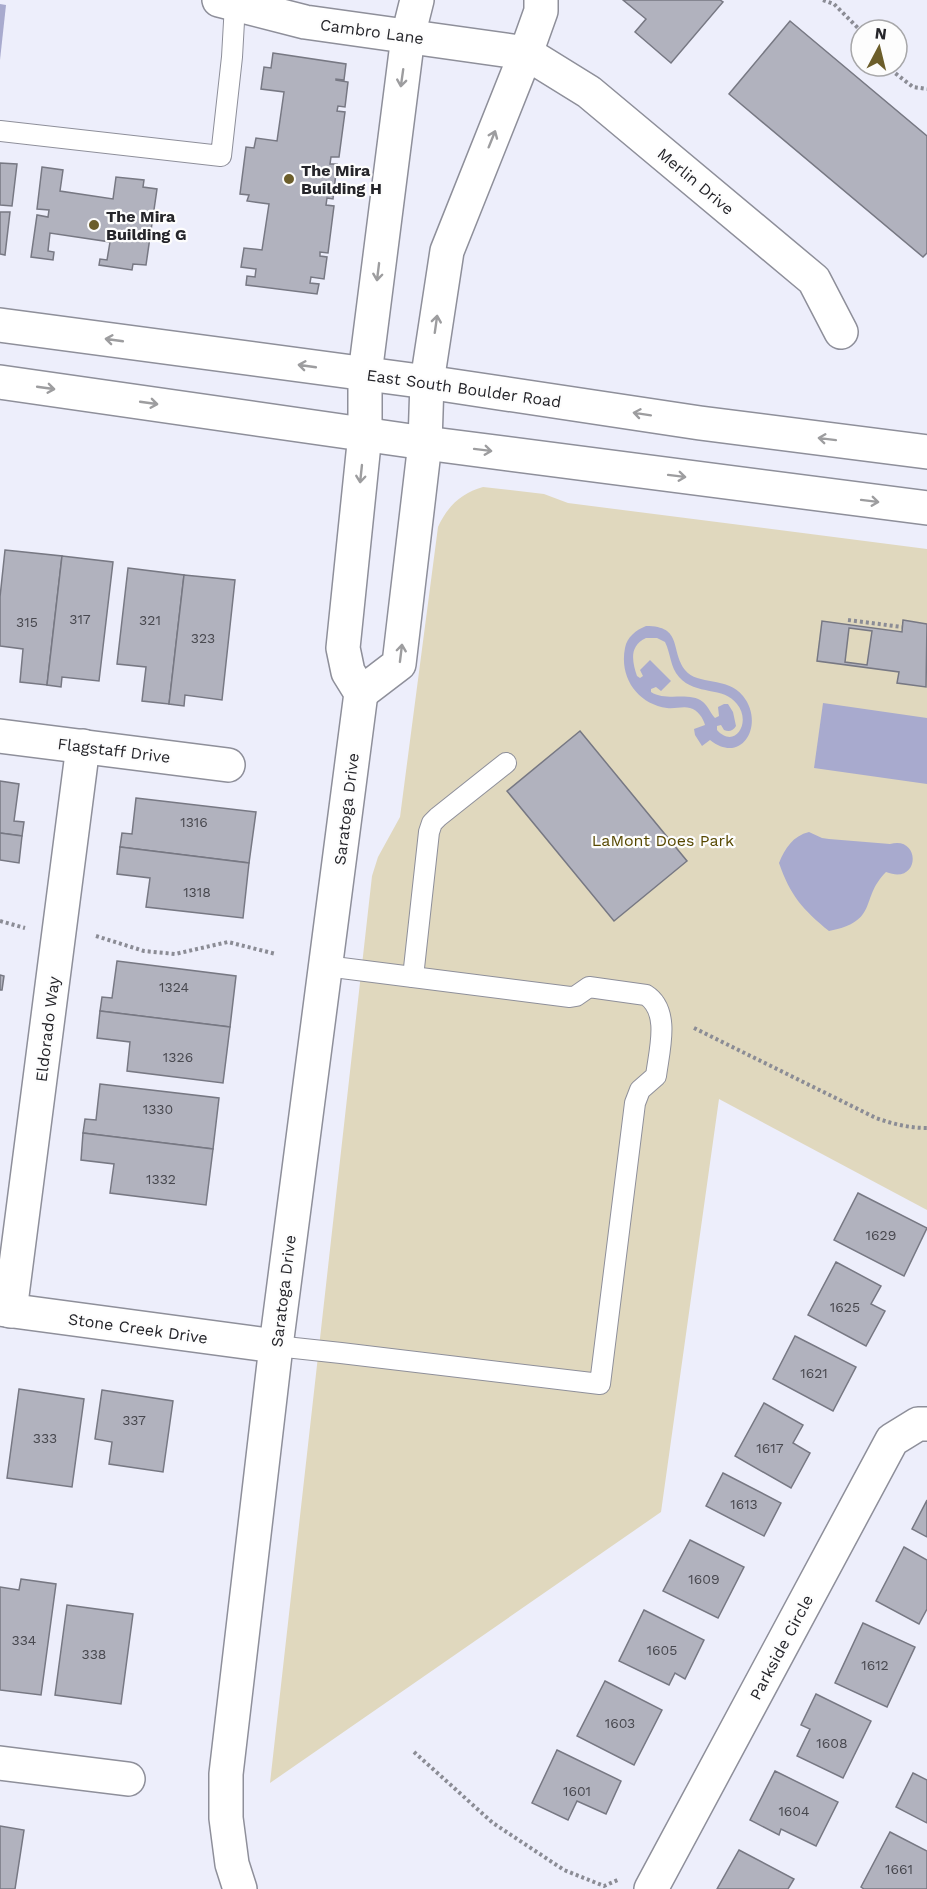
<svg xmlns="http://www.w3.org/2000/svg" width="927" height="1889" viewBox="0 0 927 1889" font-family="'Work Sans',sans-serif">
  <rect width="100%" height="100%" fill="#edeefb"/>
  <path fill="#e0d8be" d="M483 487 544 494 568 503 927 549V1210L719 1099 661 1512 270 1783 372 876 378 857 400 817 438 527C447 507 461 493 483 487Z"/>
  <g fill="#a8aace" fill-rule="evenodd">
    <polygon points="0,4 6,5 0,60"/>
    <path d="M646 626C683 626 670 650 685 670 698 686 727 676 743 696 765 723 743 766 710 740L702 746 695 735 694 729 705 725C703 718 698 710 690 708 683 706 675 709 667 708 638 704 619 678 625 648 627 637 636 630 646 626ZM646 638H657L665 642C671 654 670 667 679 677 696 696 724 686 737 704 752 722 735 750 717 730V726L721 725 724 730C729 732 733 731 736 726L733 712 728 704H724L718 707 719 716 715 718C710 713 709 707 703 702 689 691 667 702 651 692V689L656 687 661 691 671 681 650 660 640 670 643 676 640 678 637 676C632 661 629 646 646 638Z"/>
    <polygon points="823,703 927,718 927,784 814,768"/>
    <path d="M809 832 822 838 829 839 890 844C921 835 921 886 886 872 859 899 880 921 829 931 803 910 790 895 779 863 785 848 793 836 809 832Z"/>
  </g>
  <g fill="#b1b2be" stroke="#777883" stroke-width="1.5" fill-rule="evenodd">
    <polygon points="623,0 720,0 723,2 671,63 635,32 646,19"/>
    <polygon points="790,21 927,136 927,253 923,257 729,94"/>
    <polygon points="273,53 346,64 344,80 336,79 336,80 348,82 345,107 338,106 337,111 345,112 339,157 331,157 330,164 337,164 333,199 327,198 326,205 334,206 328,253 320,252 320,256 327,257 324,279 311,277 310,283 319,284 317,294 246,285 247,276 255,277 256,269 241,267 244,248 262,250 269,204 247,201 249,195 240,194 246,147 254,148 256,138 277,141 284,92 261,89 264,67 271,68"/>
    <polygon points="0,163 17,164 12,206 0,205"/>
    <polygon points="42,167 63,170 60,191 113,199 116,177 144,180 143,187 157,189 146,265 133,264 132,270 99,265 100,259 107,260 110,242 50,233 48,251 54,252 53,260 31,257 37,215 48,217 49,210 37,209"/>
    <polygon points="0,212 10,212 5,255 0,254"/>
    <polygon points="5,550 62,556 47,685 20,682 23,649 0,646 0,597"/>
    <polygon points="62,556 113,562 99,681 62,677 61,687 47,685"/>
    <polygon points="128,568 184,575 169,704 142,701 146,667 117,664"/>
    <polygon points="184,575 235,580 222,700 185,695 184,706 169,704"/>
    <path d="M903 620 927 624 926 687 897 683 899 672 817 661 822 621 902 632ZM849 628 872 631 867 665 845 662Z"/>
    <polygon points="580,731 687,861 614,921 507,791"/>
    <polygon points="0,781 19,784 14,821 24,822 22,836 0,833"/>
    <polygon points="136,798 256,812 249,863 120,847 122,833 132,834"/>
    <polygon points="0,833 22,836 19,863 0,860"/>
    <polygon points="120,847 249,863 243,918 146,907 150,878 117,874"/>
    <polygon points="117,961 236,976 230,1027 100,1011 102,997 112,998"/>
    <polygon points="0,975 4,976 2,990 0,990"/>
    <polygon points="100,1011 230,1027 223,1083 127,1071 130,1042 97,1038"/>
    <polygon points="100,1084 219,1098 213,1149 83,1133 85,1119 96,1120"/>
    <polygon points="83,1133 213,1149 206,1205 110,1193 114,1164 81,1160"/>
    <polygon points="858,1193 927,1228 904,1276 834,1240"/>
    <polygon points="836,1262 881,1286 871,1304 885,1311 866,1346 808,1315"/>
    <polygon points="795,1336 856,1367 833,1411 773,1379"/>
    <polygon points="19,1389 84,1399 72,1487 7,1478"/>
    <polygon points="102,1390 173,1401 163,1472 109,1464 112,1442 95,1439"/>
    <polygon points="764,1403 803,1425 793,1443 810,1453 791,1488 735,1456"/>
    <polygon points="723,1473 781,1503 764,1536 706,1506"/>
    <polygon points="927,1500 927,1537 912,1529"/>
    <polygon points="690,1540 744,1567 718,1618 663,1591"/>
    <polygon points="904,1547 927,1560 927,1609 919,1624 876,1601"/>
    <polygon points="21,1579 56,1584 41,1695 0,1690 0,1587 19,1590"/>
    <polygon points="67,1605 133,1614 121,1704 55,1695"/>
    <polygon points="644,1610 704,1640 685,1679 675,1673 669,1685 619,1661"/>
    <polygon points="863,1623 915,1647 887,1707 835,1683"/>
    <polygon points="605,1681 662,1710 634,1765 577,1736"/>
    <polygon points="816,1694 871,1721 843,1778 797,1756 810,1729 801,1725"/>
    <polygon points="557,1750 621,1781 606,1814 577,1801 568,1820 532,1803"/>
    <polygon points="775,1771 838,1802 816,1846 781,1829 779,1835 750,1820"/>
    <polygon points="913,1773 927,1780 927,1823 896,1807"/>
    <polygon points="0,1826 24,1830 15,1889 0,1889"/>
    <polygon points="890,1832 927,1851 927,1889 864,1889 861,1887"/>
    <polygon points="739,1850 794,1879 788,1889 717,1889"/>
  </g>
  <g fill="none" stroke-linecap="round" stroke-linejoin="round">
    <defs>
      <g id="lane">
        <polyline points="0,131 221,156 232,57 235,4"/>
        <polyline points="413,977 429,832 432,823 438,817 506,763"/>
        <path d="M276 1346 341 1353 600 1384 635 1103 640 1090 656 1076C659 1051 671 1011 646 995L589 987 576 996 570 997 326 966"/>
      </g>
      <g id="street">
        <polyline points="219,0 305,22 526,53 589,92 814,280 841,332"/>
        <polyline points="365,374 408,36 417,0"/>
        <polyline points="427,382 447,251 526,53 541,11 541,0"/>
        <polyline points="0,736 228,765"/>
        <polyline points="0,1309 276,1346"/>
        <polyline points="10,1311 83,746"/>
        <polyline points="0,1763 128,1779"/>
        <polyline points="651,1889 892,1440 918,1424 927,1424"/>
      </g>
      <g id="secondary">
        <polyline points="0,325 427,382 700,423 927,452"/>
        <polyline points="0,382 425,443 927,508"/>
        <polyline points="361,693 399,664 425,443 427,382"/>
        <polyline points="240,1889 232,1864 226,1818 226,1774 276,1346 361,693 348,672 343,648 365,434 365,374"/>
      </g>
    </defs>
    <use href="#lane" stroke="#8e8f9a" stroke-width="22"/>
    <use href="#street" stroke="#8e8f9a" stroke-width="36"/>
    <use href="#secondary" stroke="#8e8f9a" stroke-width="36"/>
    <g stroke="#8b8c95" stroke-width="4" stroke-dasharray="3 3" stroke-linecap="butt">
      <polyline points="823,0 834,4 861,31"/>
      <polyline points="886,66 913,87 927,89"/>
      <polyline points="848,620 902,627"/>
      <polyline points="0,921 25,928"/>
      <polyline points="96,936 144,951 175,954 228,942 276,954"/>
      <path d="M694 1028 876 1118C893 1124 909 1128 927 1128"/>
      <polyline points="414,1752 493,1823 564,1870 604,1886 620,1879"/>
    </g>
    <use href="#lane" stroke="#fff" stroke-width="20"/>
    <use href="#street" stroke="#fff" stroke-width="33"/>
    <use href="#secondary" stroke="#fff" stroke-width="33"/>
  </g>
  <defs><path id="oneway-shaft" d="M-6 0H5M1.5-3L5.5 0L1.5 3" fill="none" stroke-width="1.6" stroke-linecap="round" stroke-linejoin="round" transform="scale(1.5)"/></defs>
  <g stroke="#9d9d9f">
    <use href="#oneway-shaft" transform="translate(402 78) rotate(98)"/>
    <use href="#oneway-shaft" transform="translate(492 139) rotate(-68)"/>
    <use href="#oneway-shaft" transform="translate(378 272) rotate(97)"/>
    <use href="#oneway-shaft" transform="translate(436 324) rotate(-82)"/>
    <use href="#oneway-shaft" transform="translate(114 340) rotate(-172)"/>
    <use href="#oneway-shaft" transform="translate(307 366) rotate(-172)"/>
    <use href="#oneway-shaft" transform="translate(46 388) rotate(8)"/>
    <use href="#oneway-shaft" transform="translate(149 403) rotate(8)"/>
    <use href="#oneway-shaft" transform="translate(642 414) rotate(-171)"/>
    <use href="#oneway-shaft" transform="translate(827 439) rotate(-173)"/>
    <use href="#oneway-shaft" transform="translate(483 450) rotate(7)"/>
    <use href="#oneway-shaft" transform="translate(361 474) rotate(96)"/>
    <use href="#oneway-shaft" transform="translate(677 476) rotate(7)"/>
    <use href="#oneway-shaft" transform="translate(870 501) rotate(7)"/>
    <use href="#oneway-shaft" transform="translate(401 653) rotate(-83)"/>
  </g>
  <g fill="#6c5e2b" stroke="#fdfdfd" stroke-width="2">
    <circle cx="289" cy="179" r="6"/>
    <circle cx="94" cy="225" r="6"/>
  </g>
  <g text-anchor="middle" stroke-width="4.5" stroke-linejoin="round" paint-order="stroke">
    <g font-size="14" fill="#48484f">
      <text x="80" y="624">317</text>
      <text x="150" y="625">321</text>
      <text x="27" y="627">315</text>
      <text x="203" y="643">323</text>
      <text x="194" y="827">1316</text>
      <text x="197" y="897">1318</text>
      <text x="174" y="992">1324</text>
      <text x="178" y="1062">1326</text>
      <text x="158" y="1114">1330</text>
      <text x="161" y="1184">1332</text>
      <text x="881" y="1240">1629</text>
      <text x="845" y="1312">1625</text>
      <text x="814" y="1378">1621</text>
      <text x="134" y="1425">337</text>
      <text x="45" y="1443">333</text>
      <text x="770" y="1453">1617</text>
      <text x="744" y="1509">1613</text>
      <text x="704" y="1584">1609</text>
      <text x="24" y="1645">334</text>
      <text x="662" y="1655">1605</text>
      <text x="94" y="1659">338</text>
      <text x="875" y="1670">1612</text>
      <text x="620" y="1728">1603</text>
      <text x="832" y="1748">1608</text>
      <text x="577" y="1796">1601</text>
      <text x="794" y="1816">1604</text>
      <text x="899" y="1874">1661</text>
    </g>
    <g font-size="16" fill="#25252a" stroke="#fdfdfd">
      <text transform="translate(372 31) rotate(8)" y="6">Cambro Lane</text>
      <text transform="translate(696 181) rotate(40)" y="6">Merlin Drive</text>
      <text transform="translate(464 388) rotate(8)" y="6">East South Boulder Road</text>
      <text transform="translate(114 750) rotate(7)" y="6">Flagstaff Drive</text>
      <text transform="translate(346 809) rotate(-83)" y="6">Saratoga Drive</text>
      <text transform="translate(47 1029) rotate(-83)" y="6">Eldorado Way</text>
      <text transform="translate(283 1291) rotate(-83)" y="6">Saratoga Drive</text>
      <text transform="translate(138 1328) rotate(8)" y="6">Stone Creek Drive</text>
      <text transform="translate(781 1647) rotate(-62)" y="6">Parkside Circle</text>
    </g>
    <g font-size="16" font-weight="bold" fill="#25252a" stroke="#fdfdfd" text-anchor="start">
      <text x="301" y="176">The Mira<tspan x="301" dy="18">Building H</tspan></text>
      <text x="106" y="222">The Mira<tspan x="106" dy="18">Building G</tspan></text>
    </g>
    <g font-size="16" fill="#574801" stroke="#fdfdfd">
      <text x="663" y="846">LaMont Does Park</text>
    </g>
  </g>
  <g transform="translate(879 48) rotate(7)"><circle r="28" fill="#fdfdfd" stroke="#a7a7a9" stroke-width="1.5"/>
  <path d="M0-4.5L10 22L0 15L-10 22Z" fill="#6c5e2b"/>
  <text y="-9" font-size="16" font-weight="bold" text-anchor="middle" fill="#25252a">N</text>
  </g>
</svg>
